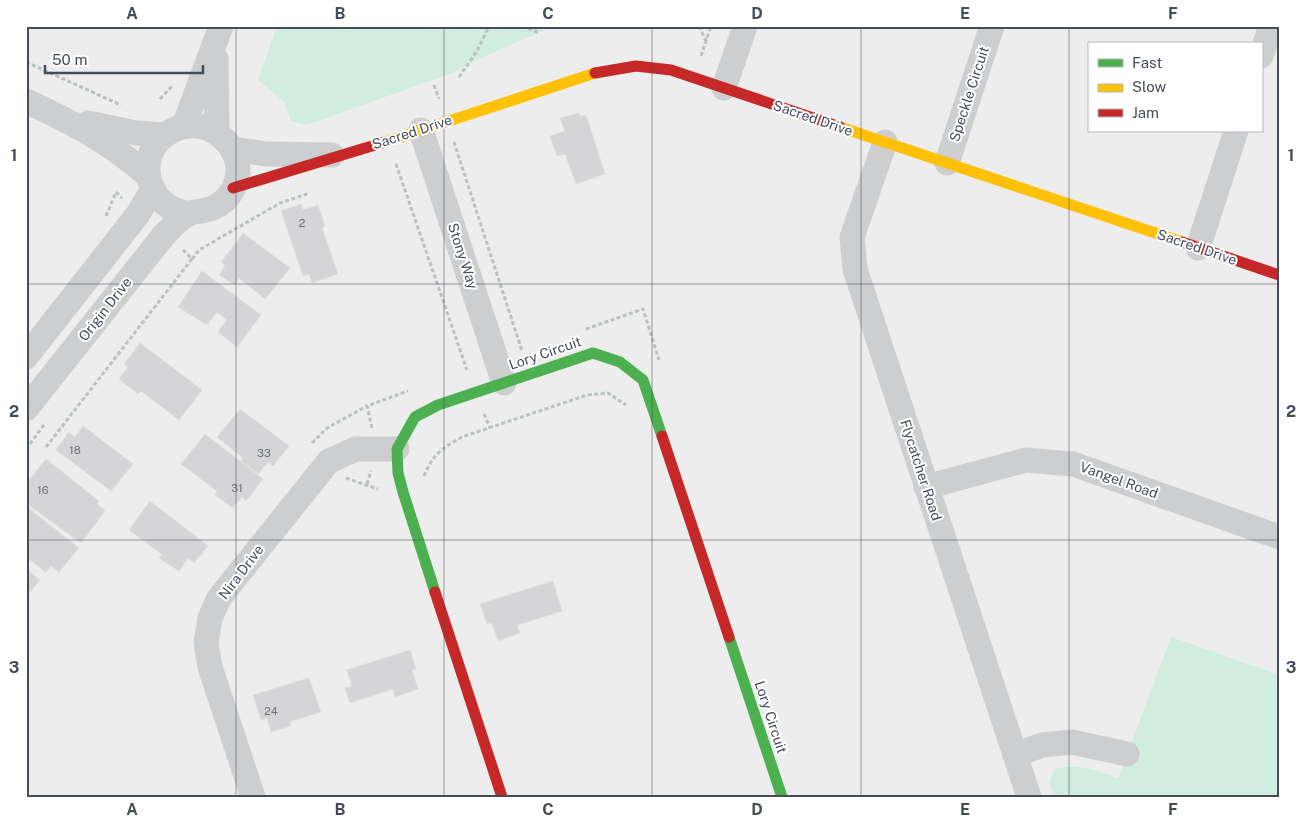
<svg xmlns="http://www.w3.org/2000/svg" width="1305" height="823" viewBox="0 0 1305 823" font-family="'Public Sans',sans-serif">
  <rect width="100%" height="100%" fill="#eeeded"/>
  <g fill="#d1ede0">
    <polygon points="277,26 554,26 487,55 452,73 307,125 291,121 284,102 258,80"/>
    <path d="M1171 637 1279 675V797H1054L1049 781 1055 769C1078 762 1096 771 1118 778Z"/>
  </g>
  <g fill="#d5d5d7" stroke="#dfdfe0">
    <polygon points="579,113 580,116 586,115 605,174 576,184 565,154 557,156 550,136 565,131 560,118"/>
    <polygon points="301,204 303,210 318,205 325,226 322,228 338,274 312,283 309,274 303,276 281,211"/>
    <polygon points="243,233 290,268 265,299 239,278 235,285 219,275 225,266 221,262"/>
    <polygon points="202,271 261,315 237,347 218,332 227,320 217,312 207,325 178,307"/>
    <polygon points="140,343 202,390 179,420 141,391 138,394 119,379 128,367 124,364"/>
    <polygon points="240,409 289,446 273,466 268,462 258,474 241,461 243,458 217,437"/>
    <polygon points="83,426 133,464 111,491 56,450 69,432 75,437"/>
    <polygon points="205,434 263,479 246,501 242,497 233,508 215,495 217,491 181,464"/>
    <polygon points="46,459 99,501 97,504 105,511 81,543 26,503 26,493 30,488 26,484"/>
    <polygon points="150,501 208,546 194,563 188,558 179,571 159,558 163,555 129,530"/>
    <polygon points="26,506 79,548 59,572 51,566 46,572 26,557"/>
    <polygon points="26,569 40,580 26,597"/>
    <polygon points="553,581 562,611 517,625 520,633 498,641 492,623 487,624 480,604"/>
    <polygon points="410,650 416,669 412,670 418,689 395,697 393,689 350,703 345,688 352,686 347,670"/>
    <polygon points="309,678 321,712 289,722 291,726 271,732 267,718 261,720 253,695"/>
  </g>
  <g fill="none" stroke-linecap="round" stroke-linejoin="round">
    <g stroke="#b8c2c2" stroke-width="3" stroke-dasharray="4 2.5" stroke-linecap="butt">
      <polyline points="522,26 539,33"/>
      <polyline points="699,26 706,41"/>
      <polyline points="701,56 711,26"/>
      <polyline points="26,62 121,105"/>
      <polyline points="459,77 477,51 489,26"/>
      <polyline points="434,85 439,99"/>
      <polyline points="160,99 173,85"/>
      <polyline points="454,142 522,351"/>
      <polyline points="396,164 467,370"/>
      <polyline points="106,216 116,192 122,198"/>
      <polyline points="192,259 199,250 280,203 310,193"/>
      <polyline points="586,329 643,309 659,360"/>
      <polyline points="484,414 490,428"/>
      <polyline points="372,428 367,406 408,391"/>
      <polyline points="312,443 327,428 367,406"/>
      <polyline points="46,447 192,259 182,249"/>
      <polyline points="26,449 44,425"/>
      <path d="M424 476C434 453 441 449 462 437L587 395 608 393 626 405"/>
      <polyline points="346,478 378,489"/>
      <polyline points="367,484 371,471"/>
    </g>
    <g stroke="#ccced0" stroke-width="25">
      <polyline points="1261,56 1271,26"/>
      <polyline points="216,59 217,132"/>
      <polyline points="724,88 745,26"/>
      <path d="M26 101C70 121 112 143 148 176"/>
      <polyline points="88,123 136,133 164,135"/>
      <polyline points="184,126 221,26"/>
      <polyline points="421,130 504,383"/>
      <polyline points="885,142 852,237 855,269 1029,797"/>
      <polyline points="232,149 267,154 332,155"/>
      <polyline points="947,163 992,26"/>
      <polyline points="1198,248 1236,131"/>
      <polyline points="26,357 138,214 153,189"/>
      <path d="M26 409 164 235C171 229 181 216 190 213 204 210 213 211 225 200 266 158 200 95 157 143 148 153 146 170 150 182 156 201 170 210 189 214"/>
      <polyline points="926,487 1026,460 1073,464 1279,537"/>
      <polyline points="1016,755 1042,745 1072,742 1127,754"/>
      <polyline points="253,797 210,667 206,643 210,618 219,598 329,461 356,449 397,449"/>
    </g>
    <g stroke="#4caf50" stroke-width="11">
      <polyline points="435,592 403,492 398,473 397,449 415,417 438,405 593,353 620,362 643,380 662,436"/>
      <polyline points="729,637 782,797"/>
    </g>
    <g stroke="#ffc107" stroke-width="11">
      <polyline points="840,127 1182,242"/>
      <polyline points="385,142 595,73"/>
    </g>
    <g stroke="#c62828" stroke-width="11">
      <polyline points="595,73 636,66 671,70 840,127"/>
      <polyline points="233,188 385,142"/>
      <polyline points="1182,242 1279,275"/>
      <polyline points="662,436 729,637"/>
      <polyline points="435,592 502,797"/>
    </g>
  </g>
  <path fill="none" stroke="#454c59" stroke-width="1" stroke-opacity="0.55" d="M236 26V797M444 26V797M652 26V797M861 26V797M1069 26V797M26 284H1279M26 540H1279"/>
  <g text-anchor="middle" stroke-width="4" stroke-linejoin="round" paint-order="stroke">
    <g font-size="11" fill="#6a707a">
      <text x="302" y="227">2</text>
      <text x="75" y="454">18</text>
      <text x="264" y="457">33</text>
      <text x="237" y="492">31</text>
      <text x="43" y="494">16</text>
      <text x="271" y="715">24</text>
    </g>
    <g font-size="14" fill="#454c59" stroke="#fff">
      <text transform="translate(969 94) rotate(-72)" y="5">Speckle Circuit</text>
      <text transform="translate(813 118) rotate(19)" y="5">Sacred Drive</text>
      <text transform="translate(412 132) rotate(-18)" y="5">Sacred Drive</text>
      <text transform="translate(1197 247) rotate(19)" y="5">Sacred Drive</text>
      <text transform="translate(463 256) rotate(72)" y="5">Stony Way</text>
      <text transform="translate(105 309) rotate(-52)" y="5">Origin Drive</text>
      <text transform="translate(545 353) rotate(-19)" y="5">Lory Circuit</text>
      <text transform="translate(921 470) rotate(72)" y="5">Flycatcher Road</text>
      <text transform="translate(1119 480) rotate(20)" y="5">Vangel Road</text>
      <text transform="translate(241 572) rotate(-53)" y="5">Nira Drive</text>
      <text transform="translate(771 717) rotate(72)" y="5">Lory Circuit</text>
    </g>
  </g>
  <rect width="1305" height="823" fill="none" stroke="#ffffff" stroke-width="55"/>
  <rect x="1088" y="42" width="175" height="90" fill="#ffffff" stroke="#b5b7bd"/>
  <rect x="1098" y="59" width="25" height="8" fill="#4caf50" stroke="#b5b7bd"/>
  <text x="1132" y="68" font-size="15" fill="#454c59">Fast</text>
  <rect x="1098" y="84" width="25" height="8" fill="#ffc107" stroke="#b5b7bd"/>
  <text x="1132" y="92" font-size="15" fill="#454c59">Slow</text>
  <rect x="1098" y="109" width="25" height="8" fill="#c62828" stroke="#b5b7bd"/>
  <text x="1132" y="118" font-size="15" fill="#454c59">Jam</text>
  <path d="M45 65v8h158v-8" fill="none" stroke="#454c59" stroke-width="2.5"/>
  <text x="52" y="65" font-size="15" fill="#454c59" stroke="#ffffff" stroke-width="4" paint-order="stroke">50 m</text>
  <rect x="28" y="28" width="1250" height="768" fill="none" stroke="#454c59" stroke-width="2"/>
  <g font-size="16" text-anchor="middle" font-weight="bold" fill="#454c59">
    <text x="132" y="19">A</text>
    <text x="340" y="19">B</text>
    <text x="548" y="19">C</text>
    <text x="757" y="19">D</text>
    <text x="965" y="19">E</text>
    <text x="1173" y="19">F</text>
    <text x="14" y="161">1</text>
    <text x="1291" y="161">1</text>
    <text x="14" y="417">2</text>
    <text x="1291" y="417">2</text>
    <text x="14" y="673">3</text>
    <text x="1291" y="673">3</text>
    <text x="132" y="815">A</text>
    <text x="340" y="815">B</text>
    <text x="548" y="815">C</text>
    <text x="757" y="815">D</text>
    <text x="965" y="815">E</text>
    <text x="1173" y="815">F</text>
  </g>
</svg>
